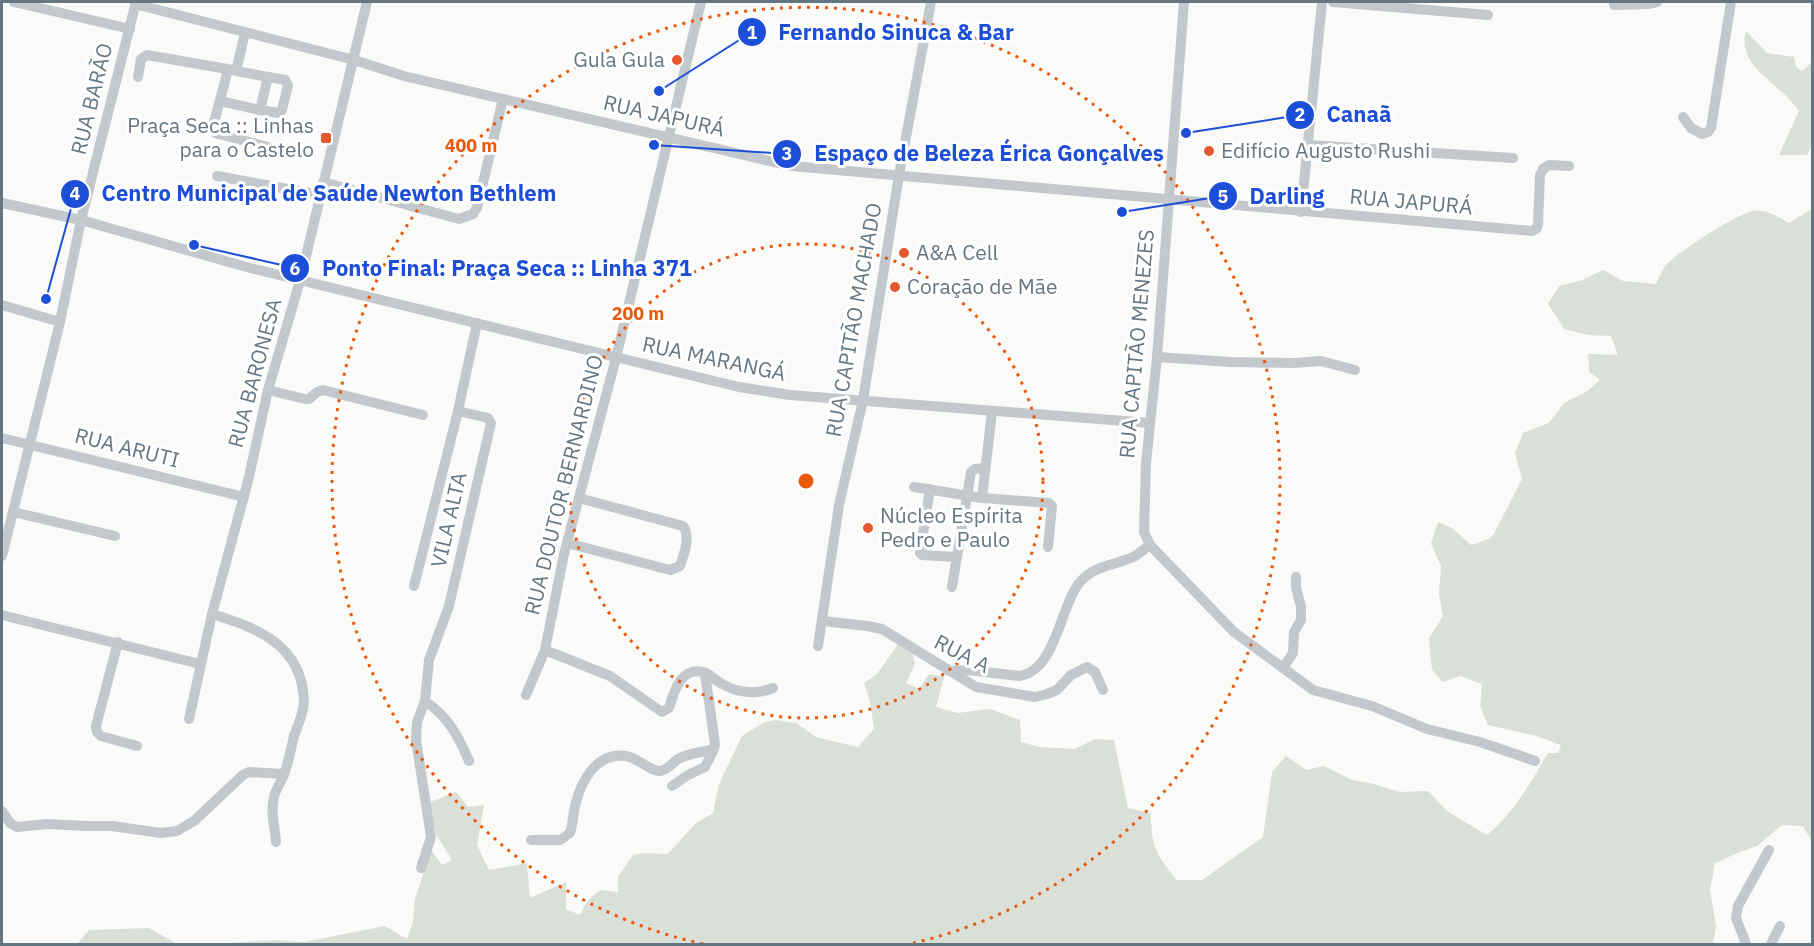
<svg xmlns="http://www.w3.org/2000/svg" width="1814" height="946" viewBox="0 0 1814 946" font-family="'IBM Plex Sans',sans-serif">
  <rect width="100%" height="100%" fill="#fafaf8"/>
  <g fill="#dadfd7">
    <path d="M1746 31 1767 53 1794 57 1796 67 1802 71 1812 62V145L1807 155H1779L1799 111C1794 105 1789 98 1783 93 1765 76 1738 60 1746 31Z"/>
    <path d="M1812 209V842L1803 826 1782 825 1757 846 1740 852 1715 863 1710 890 1716 926 1713 944H214L276 940 304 942 385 926 407 939 413 922 415 899 431 850 442 865 452 860 436 834 430 802 456 792 468 807 484 805 477 845 489 870 527 863 530 898 566 882V909L580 915 588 900 600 890 618 892V877L633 855 644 853 668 854 695 824 713 813 719 784 742 736 763 723 775 720 796 723 816 737 858 747 874 729 870 701 864 683 877 674 899 643 912 651 915 664 906 683 919 689 929 674 944 677 936 707 957 713 990 709 1020 720 1021 742 1039 747 1075 749 1095 739 1114 740 1128 808 1151 813C1151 846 1156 855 1177 880H1202L1263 837 1272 772 1286 756 1306 770 1324 766 1352 780 1374 784 1399 792 1428 791 1448 812 1487 835C1514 813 1530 783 1548 753H1558L1561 745 1536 736 1488 725 1480 706 1482 684 1461 676 1443 682 1432 670 1429 638 1443 616 1439 595 1441 566 1431 544 1438 522 1452 528 1471 545 1488 539 1494 534 1522 479 1515 453 1523 433 1549 423 1564 403 1586 392 1600 380 1589 372 1588 354 1618 355 1611 336 1588 335 1564 329 1548 304 1559 286 1582 280 1603 270 1623 281 1656 284C1659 278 1662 269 1667 264 1680 251 1737 213 1754 211 1767 209 1778 217 1789 223Z"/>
    <polygon points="149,928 177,944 77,944 89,930"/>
  </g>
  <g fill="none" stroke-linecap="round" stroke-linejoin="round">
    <g stroke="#c3c8cc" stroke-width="10">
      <polyline points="14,2 130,29"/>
      <polyline points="1184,2 1157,357 1146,463 1144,532 1150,545 1234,632 1313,690 1372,706 1427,729 1480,742 1535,761"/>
      <polyline points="1333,2 1488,15"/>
      <polyline points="135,4 354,60 404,76 791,166 1532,231 1537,228 1538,224 1540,175 1543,169 1549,165 1569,166"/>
      <polyline points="1614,5 1648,4 1657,2"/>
      <polyline points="245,33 236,71 285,80 288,85 282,110 279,113 260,110 268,77"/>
      <polyline points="228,70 213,126 215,133 268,147"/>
      <polyline points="138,77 141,59 147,55 233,70"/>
      <polyline points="220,101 260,110"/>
      <polyline points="1683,117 1691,128 1702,134 1708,132 1711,128 1731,2"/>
      <polyline points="1308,145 1513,158"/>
      <polyline points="217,176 320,195"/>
      <polyline points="323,182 459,219 473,214 477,208 503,99"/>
      <polyline points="2,203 81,220 250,268 739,387 790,395 1150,423"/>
      <polyline points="1301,212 1322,2"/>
      <polyline points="2,305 60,322"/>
      <polyline points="1157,357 1231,362 1294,363 1321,361 1355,370"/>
      <polyline points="268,390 305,399 309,399 317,392 323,390 423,415"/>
      <polyline points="2,438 244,497"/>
      <polyline points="914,487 982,498 1049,503 1052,506 1048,547"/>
      <polyline points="930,489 920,553 922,555 956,557"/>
      <polyline points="982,498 992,412"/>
      <polyline points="13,512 115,536"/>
      <path d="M567 543 670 570 680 566C684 554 691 537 683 526L579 498"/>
      <polyline points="2,556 60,322 81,220 136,2"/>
      <polyline points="414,586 458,411 477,323"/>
      <polyline points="952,587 971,472 975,469 985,468"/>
      <path d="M212 614C258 628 302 645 304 701 304 713 298 725 294 736 291 748 289 760 285 772 282 781 276 788 274 797 270 811 275 828 276 842"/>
      <polyline points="2,615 200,664"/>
      <polyline points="823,621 867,626 882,629 976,687 1035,697 1047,694 1057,690 1071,675 1087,667 1095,672 1103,690"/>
      <polyline points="118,642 96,726 97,732 101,736 137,746"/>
      <polyline points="818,646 839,505 863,400 899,175 931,2"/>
      <path d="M545 650 610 676 662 712 669 708C674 691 682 664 706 673 712 676 716 681 722 684 738 693 755 695 773 688"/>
      <polyline points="1283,668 1293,653 1294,632 1301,620 1301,607 1296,587 1296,577"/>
      <path d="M949 671 968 670 1019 676C1053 672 1060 614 1075 589 1090 564 1113 567 1135 556 1140 553 1145 548 1150 545"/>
      <polyline points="526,695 545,650 564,554 616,358 701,2"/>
      <path d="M425 701C448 717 458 735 469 761"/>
      <polyline points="189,719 212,614 248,481 268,390 300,281 367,2"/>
      <polyline points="672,786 688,775 705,767 714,749"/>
      <polyline points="2,811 10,823 17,827 47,824 86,826 112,826 161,833 177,831 194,821 243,775 249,772 284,774"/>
      <path d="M531 840H560L570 833C573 824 573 815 575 806 581 781 596 752 626 756 638 758 650 771 659 771 666 771 673 763 678 759 689 753 703 752 714 749L715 744 705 673"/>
      <polyline points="421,868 431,837 416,740 417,722 425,701 429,660 449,606 491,423 488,418 458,411"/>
      <polyline points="1746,944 1736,918 1738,906 1769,850"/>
      <polyline points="1771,944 1780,926"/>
    </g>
  </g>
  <g fill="none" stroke="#e8590c" stroke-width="3" stroke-dasharray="3 6">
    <circle cx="806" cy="481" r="237"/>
    <path d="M703 944A474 474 0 1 1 909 944"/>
  </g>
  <g fill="#e4572e" stroke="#fff" stroke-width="2">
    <circle cx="677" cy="60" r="6"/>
    <rect x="320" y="132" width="12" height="12" rx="3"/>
    <circle cx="1209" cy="151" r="6"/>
    <circle cx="904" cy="253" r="6"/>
    <circle cx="895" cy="287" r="6"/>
    <circle cx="868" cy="528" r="6"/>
  </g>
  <g text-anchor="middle" stroke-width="6" stroke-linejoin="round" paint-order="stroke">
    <g font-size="21" fill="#657683" stroke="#fff" text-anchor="start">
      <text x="665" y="67" text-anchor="end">Gula Gula</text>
      <text x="314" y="133" text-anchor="end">Praça Seca :: Linhas<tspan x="314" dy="24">para o Castelo</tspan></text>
      <text x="1221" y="158">Edifício Augusto Rushi</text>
      <text x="916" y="260">A&amp;A Cell</text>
      <text x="907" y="294">Coração de Mãe</text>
      <text x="880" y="523">Núcleo Espírita<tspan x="880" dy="24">Pedro e Paulo</tspan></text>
    </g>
    <g font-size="21" fill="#657683" stroke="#fff">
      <text transform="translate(92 99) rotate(-76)" y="7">RUA BARÃO</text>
      <text transform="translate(664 116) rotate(13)" y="7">RUA JAPURÁ</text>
      <text transform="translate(1411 202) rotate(5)" y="7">RUA JAPURÁ</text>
      <text transform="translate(854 320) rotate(-80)" y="7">RUA CAPITÃO MACHADO</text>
      <text transform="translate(1137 344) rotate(-85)" y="7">RUA CAPITÃO MENEZES</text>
      <text transform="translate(714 359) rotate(12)" y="7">RUA MARANGÁ</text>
      <text transform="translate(255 373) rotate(-75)" y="7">RUA BARONESA</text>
      <text transform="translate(127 448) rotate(14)" y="7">RUA ARUTI</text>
      <text transform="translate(564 485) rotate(-76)" y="7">RUA DOUTOR BERNARDINO</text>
      <text transform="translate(449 520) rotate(-77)" y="7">VILA ALTA</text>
      <text transform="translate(962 654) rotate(27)" y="7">RUA A</text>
    </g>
  </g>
  <circle cx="806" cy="481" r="9" fill="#e8590c" stroke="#fff" stroke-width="3"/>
  <g font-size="18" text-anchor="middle" font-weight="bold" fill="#e8590c" stroke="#fff" stroke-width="6" stroke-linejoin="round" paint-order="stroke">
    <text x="471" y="152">400 m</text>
    <text x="638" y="320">200 m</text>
  </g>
  <path fill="none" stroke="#1d4ed8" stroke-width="2" d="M659 91L752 32M1186 133L1300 115M654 145L787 154M46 299L75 194M1122 212L1223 196M194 245L295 268"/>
  <g fill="#1d4ed8" stroke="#fff" stroke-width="2">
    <circle cx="659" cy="91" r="6"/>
    <circle cx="1186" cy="133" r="6"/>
    <circle cx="654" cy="145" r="6"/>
    <circle cx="46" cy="299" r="6"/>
    <circle cx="1122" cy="212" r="6"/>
    <circle cx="194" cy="245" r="6"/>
    <circle cx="752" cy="32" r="15"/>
    <circle cx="1300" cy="115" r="15"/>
    <circle cx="787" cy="154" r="15"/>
    <circle cx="75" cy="194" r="15"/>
    <circle cx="1223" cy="196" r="15"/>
    <circle cx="295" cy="268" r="15"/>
  </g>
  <g font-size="18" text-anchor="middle" font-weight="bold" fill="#fff">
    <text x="752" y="39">1</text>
    <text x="1300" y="121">2</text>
    <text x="787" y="160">3</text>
    <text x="75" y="200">4</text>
    <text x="1223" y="203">5</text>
    <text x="295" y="275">6</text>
  </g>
  <g font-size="22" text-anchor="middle" font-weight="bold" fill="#1d4ed8" stroke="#fff" stroke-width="6" stroke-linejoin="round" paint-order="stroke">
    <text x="896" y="40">Fernando Sinuca &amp; Bar</text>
    <text x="1359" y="122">Canaã</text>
    <text x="989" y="161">Espaço de Beleza Érica Gonçalves</text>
    <text x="329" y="201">Centro Municipal de Saúde Newton Bethlem</text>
    <text x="1287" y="204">Darling</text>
    <text x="507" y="276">Ponto Final: Praça Seca :: Linha 371</text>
  </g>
  <rect width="1814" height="946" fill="none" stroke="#657683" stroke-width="6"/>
</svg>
